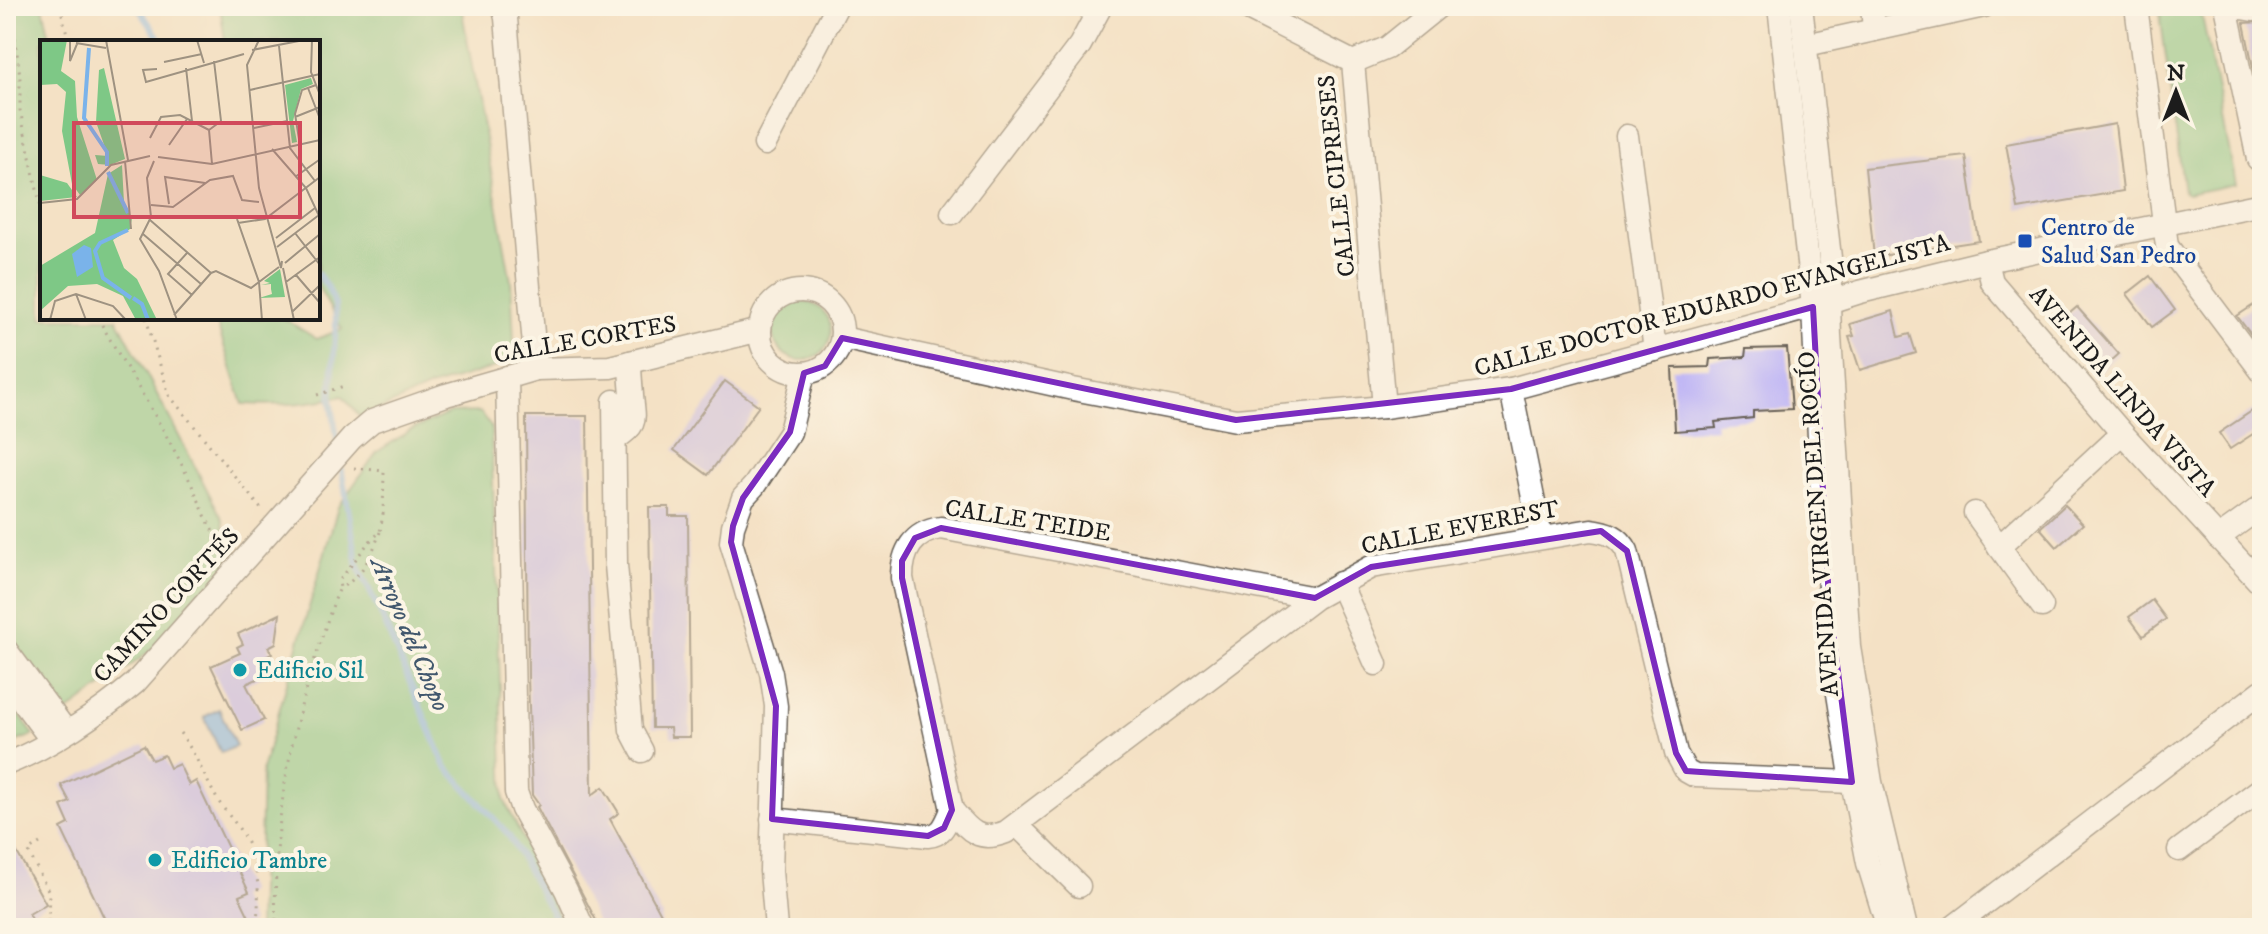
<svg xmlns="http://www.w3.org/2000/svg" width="2268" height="934" viewBox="0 0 2268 934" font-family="'IM FELL DW Pica',serif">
  <rect width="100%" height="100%" fill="#fcf5e5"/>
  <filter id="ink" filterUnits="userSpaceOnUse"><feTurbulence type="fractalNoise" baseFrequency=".0125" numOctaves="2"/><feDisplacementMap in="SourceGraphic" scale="16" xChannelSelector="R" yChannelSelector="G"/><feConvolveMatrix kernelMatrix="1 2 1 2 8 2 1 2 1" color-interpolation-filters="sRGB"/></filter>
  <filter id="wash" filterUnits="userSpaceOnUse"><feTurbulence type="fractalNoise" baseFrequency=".006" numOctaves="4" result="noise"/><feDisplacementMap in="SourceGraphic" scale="32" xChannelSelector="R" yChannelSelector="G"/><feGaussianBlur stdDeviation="1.8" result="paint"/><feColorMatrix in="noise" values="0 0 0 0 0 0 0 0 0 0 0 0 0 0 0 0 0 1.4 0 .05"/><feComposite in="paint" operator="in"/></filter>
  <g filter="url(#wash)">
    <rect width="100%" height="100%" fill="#f4e1c5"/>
    <g fill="#7ec886" stroke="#4d7251" stroke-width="2">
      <polygon points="6,6 43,6 51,42 42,42 42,318 117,318 223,520 229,565 153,649 65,714 22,663 6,639"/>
      <path d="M220 6H461L511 281 515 361 430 387 361 418 343 396C310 404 277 406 243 404L215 318H283L317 339 342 329 318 287V42H225Z"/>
      <polygon points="2159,6 2200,6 2236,184 2187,194 2184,192"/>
      <circle cx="802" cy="331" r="29"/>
      <polygon points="480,412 491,427 504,799 565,928 258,928 262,770 338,507 377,452 411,430 450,413"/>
      <polygon points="6,697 34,735 6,745"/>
    </g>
    <polygon fill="#7ab3ea" stroke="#4b6883" stroke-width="2" points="219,709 236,746 221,753 204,717"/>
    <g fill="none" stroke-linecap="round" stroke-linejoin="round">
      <g stroke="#7ab3ea" stroke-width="6">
        <polyline points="137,6 162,42"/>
        <polyline points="318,274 328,288 335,305 336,322 331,399 338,445"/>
        <polyline points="340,460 358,567 380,612 445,765 508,834 560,928"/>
      </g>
    </g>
    <g id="blocks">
      <g fill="#bcb2f6">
        <polygon points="2262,22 2262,100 2260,101 2244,23"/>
        <polygon points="2115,124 2123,191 2018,209 2006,144"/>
        <polygon points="1966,156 1979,241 1874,257 1865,168"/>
        <polygon points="2150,276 2175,310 2152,327 2127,294"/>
        <polygon points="2255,304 2262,314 2262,349 2237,316"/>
        <polygon points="2077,307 2119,354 2099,372 2056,325"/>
        <polygon points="1893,311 1899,337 1910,334 1916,353 1860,370 1849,337 1854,336 1850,324"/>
        <polygon points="1787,348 1792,409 1753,411 1753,418 1715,422 1716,428 1675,431 1672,368 1709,367 1710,359 1745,357 1746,349"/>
        <polygon points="725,381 759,406 708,475 674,450"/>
        <polygon points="2255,409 2262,420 2262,428 2230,449 2219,433"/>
        <polygon points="526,416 587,416 592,795 603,787 619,813 610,819 662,916 660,928 600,928 537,807 539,805 532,795 528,677"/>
        <polygon points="2065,505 2083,524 2057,547 2040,528"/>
        <polygon points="649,507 669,507 669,516 688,516 690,737 671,737 670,728 652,728"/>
        <polygon points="2152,600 2166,619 2143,636 2129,617"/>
        <polygon points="280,614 276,643 268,647 272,654 261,659 268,674 246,684 264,720 242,730 211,666 240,653 237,647 243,644 238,634"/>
        <polygon points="144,745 152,760 164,755 170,768 179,764 189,785 196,781 249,892 239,896 252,923 242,928 109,928 61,828 69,824 61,806 70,802 61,785"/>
        <polygon points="6,833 46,904 29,914 33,921 19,928 6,928"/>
      </g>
    </g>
  </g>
  <g filter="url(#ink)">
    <use href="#blocks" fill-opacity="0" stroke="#686157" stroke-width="2"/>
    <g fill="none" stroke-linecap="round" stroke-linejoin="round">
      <defs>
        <g id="minor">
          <polyline points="503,6 506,18 536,369"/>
          <polyline points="1242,6 1353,62 1384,407"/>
          <polyline points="1779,6 1813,307 1821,481 1836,681 1852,782 1868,863 1888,928"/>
          <polyline points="1801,6 1832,275 1829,302 1830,336 1849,647 1871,782 1906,928"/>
          <polyline points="1872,6 1874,30"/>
          <polyline points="2136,6 2167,246 2262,372"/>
          <polyline points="2226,6 2258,159"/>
          <polyline points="2230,6 2253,10 2262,8"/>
          <polyline points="1806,45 1984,6"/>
          <polyline points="1353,62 1387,48 1439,6"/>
          <polyline points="1627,136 1655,350"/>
          <polyline points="765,144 837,6"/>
          <polyline points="952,213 1080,45 1101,6"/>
          <polyline points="1987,261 1992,282 2122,433 2262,585"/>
          <circle cx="801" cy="332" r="41"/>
          <polyline points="842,338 1073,389 1236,420 1384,407 1511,389 1813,307 1860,292 1987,261 2262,204"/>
          <polyline points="507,377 516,792 522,809 566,890 583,928"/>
          <polyline points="1511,389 1541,537"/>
          <polyline points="614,401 616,565 631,730 642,751"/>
          <path d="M615 439C639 424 634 420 632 395 631 384 630 373 630 362"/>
          <polyline points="1975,513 2042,606"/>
          <polyline points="2218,538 2262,506"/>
          <polyline points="1999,547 2122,433"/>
          <polyline points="1340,583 1376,664"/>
          <path d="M1315 598 941 528C913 532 902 551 902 578L952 810C969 830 978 843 1006 832L1315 598 1371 567 1591 530C1608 532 1619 536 1627 551L1676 753 1686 771 1695 776 1852 782"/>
          <polyline points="6,650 66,731"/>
          <polyline points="6,679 52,741"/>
          <path d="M6 764C48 748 101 712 135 683L352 438 372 421 446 395 536 369 610 367 760 330"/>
          <path d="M772 819 928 836C943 835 946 823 952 810"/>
          <polyline points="1017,825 1079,886"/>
          <polyline points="2179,850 2262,788"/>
          <polyline points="776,928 771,871 776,706 771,673 731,542 733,526 743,498 754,486 790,432 804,373"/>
          <polyline points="1952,928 2262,691"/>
        </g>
      </defs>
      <use href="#minor" stroke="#686157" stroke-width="25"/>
      <g stroke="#686157" stroke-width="3" stroke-dasharray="2 6" stroke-linecap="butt">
        <polyline points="11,6 20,76 20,110 42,213"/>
        <polyline points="60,6 69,42"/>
        <path d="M98 318C134 383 176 444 204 513 211 528 220 542 217 559"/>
        <polyline points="146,318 169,395 262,510"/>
        <polyline points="317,395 347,385"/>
        <polyline points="354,468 384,471 383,514 380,532"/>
        <path d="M380 532C372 555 362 577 340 588L339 581 369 542Z"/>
        <path d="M180 733C195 752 204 776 216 797 222 808 231 817 238 827 259 858 261 892 256 928"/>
        <polyline points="40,843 28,851 49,892 48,928"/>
        <path d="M276 928C272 832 289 736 319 646 326 626 331 607 340 588"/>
      </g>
      <use href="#minor" stroke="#fff" stroke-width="22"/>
    </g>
  </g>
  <path d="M0 0H2268V934H0ZM1813 307 1829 601 1852 782 1686 771 1676 753 1627 551 1601 531 1371 567 1315 598 941 528 915 538 902 561V578L952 810 944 828 928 836 772 819 776 706 731 542 733 526 743 498 790 432 804 373 825 366 842 338 1236 420 1511 389Z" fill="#f4e1c5" fill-opacity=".55" fill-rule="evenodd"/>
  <path fill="none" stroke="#7b2cbf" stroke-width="6" stroke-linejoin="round" d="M1813 307 1829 601 1852 782 1686 771 1676 753 1627 551 1601 531 1371 567 1315 598 941 528 915 538 902 561V578L952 810 944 828 928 836 772 819 776 706 731 542 733 526 743 498 790 432 804 373 825 366 842 338 1236 420 1511 389Z"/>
  <rect fill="#1a4fb4" stroke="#fcf5e5" stroke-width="3" x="2017" y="233" width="16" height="16" rx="4"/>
  <g fill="#0f9aa8" stroke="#fcf5e5" stroke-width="3">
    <circle cx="240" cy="670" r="8"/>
    <circle cx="155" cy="860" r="8"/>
  </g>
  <g text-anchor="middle" stroke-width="8" stroke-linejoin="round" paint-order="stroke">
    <g font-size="24" fill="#1c1c1c" stroke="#fcf5e5">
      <text transform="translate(1336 176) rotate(-96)" y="8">CALLE CIPRESES</text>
      <text transform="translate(1712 305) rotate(-15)" y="8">CALLE DOCTOR EDUARDO EVANGELISTA</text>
      <text transform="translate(585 339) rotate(-10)" y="8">CALLE CORTES</text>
      <text transform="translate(2123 391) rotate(49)" y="8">AVENIDA LINDA VISTA</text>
      <text transform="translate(1028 520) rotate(9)" y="8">CALLE TEIDE</text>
      <text transform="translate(1818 524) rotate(-94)" y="8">AVENIDA VIRGEN DEL ROCÍO</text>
      <text transform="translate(1460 527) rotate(-11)" y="8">CALLE EVEREST</text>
      <text transform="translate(166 605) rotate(-47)" y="8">CAMINO CORTÉS</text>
    </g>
    <g font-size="24" fill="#164399" stroke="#fcf5e5" text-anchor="start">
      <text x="2041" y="235">Centro de<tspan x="2041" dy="28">Salud San Pedro</tspan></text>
    </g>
    <g font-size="24" fill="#0d838f" stroke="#fcf5e5" text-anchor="start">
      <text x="256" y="678">Edificio Sil</text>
      <text x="171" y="868">Edificio Tambre</text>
    </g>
    <g font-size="26" font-style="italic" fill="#42586e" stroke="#fcf5e5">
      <text transform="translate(411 634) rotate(67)" y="9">Arroyo del Chopo</text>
    </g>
  </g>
  <g transform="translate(40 40)">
    <rect width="280" height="280" fill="#f4e1c5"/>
    <path d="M0 0H27L21 31 35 41 37 77 57 140 40 155 32 144 22 91 26 52 17 44 0 45ZM64 28 85 119 70 125 58 124 55 115 68 116 56 82 59 30ZM271 38 273 44 261 49 253 81 257 102 252 103 245 45ZM82 125 84 163 92 178 90 189 73 200 84 228 97 239 117 280H96L83 256 57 244 28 246 0 271V226L55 193 68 134ZM0 135 27 143 37 157 0 161ZM240 229 245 257 219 258 232 254 231 249 220 251 231 249V244L221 245 230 243 224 241Z" fill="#7ec886"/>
    <path d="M44 205 51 208 53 227 37 237 32 214Z" fill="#7ab3ea"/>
    <path fill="none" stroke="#7ab3ea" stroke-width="4" d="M49 8 44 78 67 112V126M68 132 88 173M88 190 60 203 55 211 63 238 91 258M93 258 102 264 108 280"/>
    <path fill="none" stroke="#9e9281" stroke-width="2" d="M30 0V21L37 4M66 0 88 120M157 0 164 23M219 0 207 25 219 148 241 228 242 221M272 0 271 32 280 55M36 3 66 8M239 6 250 108 275 141M212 10 264 0M124 22 162 14M146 28 152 81M117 29 103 30 106 42 204 14M268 48 280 79M210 50 280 34M255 77 280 67M214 88 247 81M169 90 181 81 174 21M110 98 121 77 140 75 169 90 172 124M259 99 255 74 262 50 276 45M129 105 147 79M232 109 266 148 280 178M118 117 172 124 280 100M85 121 91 189M114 121 107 138 111 177 100 199 119 231 137 280M255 137 279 120M0 163 37 159 71 125 110 116M129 164 125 137 165 143M111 165 133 167 170 140 193 136 202 160 219 162M197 179 219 242 222 280M110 180 171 233M198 183 225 179 280 137M255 193 280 225M103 194 161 244M236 198 275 168M237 207 279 175M147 213 128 234 152 255M245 223 280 194M243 228 254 280M171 233 176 231 211 248 239 227M256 235 280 263M246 242 280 217M36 254 46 280M252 272 280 245M134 275 171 233M10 280 15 261 36 254 73 266 86 280"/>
    <path fill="#d1495b" fill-opacity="0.15" stroke="#d1495b" stroke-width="4" d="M34 83H260V177H34Z"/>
    <rect width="280" height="280" fill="none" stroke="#1c1c1c" stroke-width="4"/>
  </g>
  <rect width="2268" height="934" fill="none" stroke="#fcf5e5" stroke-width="32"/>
  <g transform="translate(2176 92)" stroke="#fcf5e5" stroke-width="6" paint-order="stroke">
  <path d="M0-6L14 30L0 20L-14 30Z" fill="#1c1c1c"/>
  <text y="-12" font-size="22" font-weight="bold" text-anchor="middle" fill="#1c1c1c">N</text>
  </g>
</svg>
